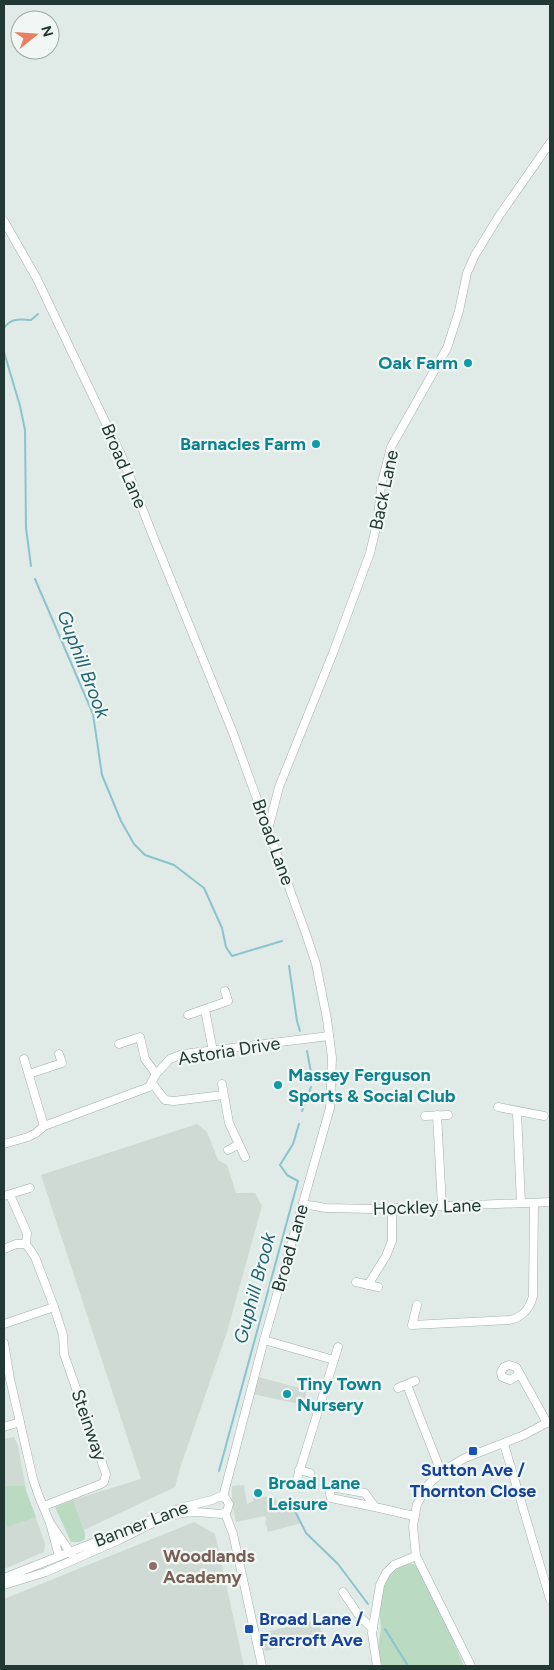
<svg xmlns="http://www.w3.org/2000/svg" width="554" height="1670" viewBox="0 0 554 1670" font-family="Figtree,sans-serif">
  <rect width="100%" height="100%" fill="#e0eae6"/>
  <g fill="#cfdad4">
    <polygon points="197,1124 207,1132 218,1160 227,1165 236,1193 255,1193 262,1206 227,1332 180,1468 175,1487 84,1530 73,1500 141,1479 41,1175"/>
    <polygon points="258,1377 307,1390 304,1405 253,1394"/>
    <polygon points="14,1437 18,1446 26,1490 45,1544 44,1552 4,1569 4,1439"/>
    <polygon points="244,1485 247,1504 253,1501 253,1498 273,1496 279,1503 293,1507 301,1523 268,1532 265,1521 267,1520 265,1516 236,1522 232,1503 232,1486"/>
    <polygon points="194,1522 215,1534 244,1666 4,1666 4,1599"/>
    <polygon points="319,1620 323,1639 265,1651 260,1633"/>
  </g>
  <g fill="#badac2">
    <polygon points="4,1486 24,1486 36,1517 7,1527 4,1517"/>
    <polygon points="73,1500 85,1533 85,1539 80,1542 71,1542 55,1507"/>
    <polygon points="407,1564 413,1564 418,1567 450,1632 464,1666 381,1666 378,1648 381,1628 379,1604 382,1587 389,1576 398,1568"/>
  </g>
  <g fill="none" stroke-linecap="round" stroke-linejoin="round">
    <g stroke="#8bc4cc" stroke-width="2">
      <path d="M4 328C11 318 19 319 31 320L38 314"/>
      <polyline points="4,352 20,406 25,430 26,528 31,566"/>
      <polyline points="35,579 93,714 102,775 121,821 134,844 145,855 174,865 204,888 222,928 226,947 232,956 282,941"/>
      <polyline points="289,966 297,1021 300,1031"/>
      <polyline points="307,1051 312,1078"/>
      <polyline points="302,1111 311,1087"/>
      <polyline points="219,1471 298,1181 287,1175 280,1165 293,1144 299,1124"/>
      <polyline points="279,1502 293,1507 306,1533 338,1564 368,1604"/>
      <polyline points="385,1629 408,1666"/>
    </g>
    <defs>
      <g id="minor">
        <polyline points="4,221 37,279 122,457 153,536 233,733 306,934 316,964 327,1019 332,1058 330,1108 264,1340 223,1497"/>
        <polyline points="268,830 279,787 333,653 370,553 378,519 381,486 391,447 447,348 459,311 467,273 475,255 499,216 550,143"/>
        <polyline points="205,1010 213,1051"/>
        <polyline points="188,1015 228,1001 225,991"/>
        <polyline points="119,1044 140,1037 145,1059 156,1074"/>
        <polyline points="24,1059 44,1126"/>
        <polyline points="29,1074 62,1063 59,1054"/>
        <polyline points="152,1083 165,1100 174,1101 223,1095"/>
        <polyline points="222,1084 229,1123 245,1157"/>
        <polyline points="498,1107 544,1116"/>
        <polyline points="517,1112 521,1203"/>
        <polyline points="437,1115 442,1206"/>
        <polyline points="425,1116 448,1115"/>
        <polyline points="4,1144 28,1137 36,1133 44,1126 149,1087 156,1074 170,1059 183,1054 329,1036"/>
        <polyline points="228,1150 238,1145"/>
        <polyline points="10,1195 27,1233 26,1244"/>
        <polyline points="4,1196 30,1188"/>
        <polyline points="303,1204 326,1208 372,1209 550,1202"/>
        <polyline points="4,1249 16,1244 26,1244 35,1257 54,1307 63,1335 64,1354 106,1474 104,1482 101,1484 44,1506"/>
        <polyline points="356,1282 378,1287"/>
        <polyline points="368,1285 386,1256 392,1241 392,1209"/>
        <path d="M417 1305 412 1325 509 1320C522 1318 530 1308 533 1296L534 1203"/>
        <polyline points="4,1324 54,1307"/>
        <polyline points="264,1340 334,1360"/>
        <polyline points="4,1343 10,1379 33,1479 38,1494 50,1523"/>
        <path d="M520 1374 510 1380 502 1377 501 1372 504 1367 509 1365 516 1367C526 1385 537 1404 547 1423"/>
        <polyline points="407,1385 438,1464 444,1470"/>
        <polyline points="398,1388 415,1381"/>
        <polyline points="4,1427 20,1422"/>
        <polyline points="504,1444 550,1599"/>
        <polyline points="299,1470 310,1473"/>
        <polyline points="297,1479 338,1347"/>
        <polyline points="375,1507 331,1498 330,1494 331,1487 365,1493 375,1507 414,1516"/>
        <polyline points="225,1513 233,1534 262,1666"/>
        <polyline points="59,1556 50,1523 73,1556"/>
        <polyline points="4,1578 184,1507 212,1500 221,1496 226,1499 229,1504 227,1511 222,1514 196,1512 182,1513 161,1519 119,1540 46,1572 4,1585"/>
        <polyline points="343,1592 360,1617 373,1629"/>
        <polyline points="377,1666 372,1633 380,1585 386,1573 394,1565 416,1556"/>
        <polyline points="471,1666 416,1556 413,1526 417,1504 429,1484 444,1470 465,1458 524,1435 550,1421"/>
      </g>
    </defs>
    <use href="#minor" stroke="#a3b1ad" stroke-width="9"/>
    <use href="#minor" stroke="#fff" stroke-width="8"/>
  </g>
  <g fill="#0f9aa8" stroke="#f1f7f4" stroke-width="2">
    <circle cx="468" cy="363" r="5"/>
    <circle cx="316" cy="444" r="5"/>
    <circle cx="278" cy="1085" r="5"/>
    <circle cx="287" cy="1394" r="5"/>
    <circle cx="258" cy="1493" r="5"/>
  </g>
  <g fill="#1a4fb4" stroke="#f1f7f4" stroke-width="2">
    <rect x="468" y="1446" width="10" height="10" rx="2.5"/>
    <rect x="244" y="1624" width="10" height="10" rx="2.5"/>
  </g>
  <circle fill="#8d6e63" stroke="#f1f7f4" stroke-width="2" cx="153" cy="1566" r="5"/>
  <g text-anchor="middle" stroke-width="4.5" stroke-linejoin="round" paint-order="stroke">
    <g font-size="18" font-weight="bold" fill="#0d838f" stroke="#f1f7f4" text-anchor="start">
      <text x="458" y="369" text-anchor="end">Oak Farm</text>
      <text x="306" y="450" text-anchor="end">Barnacles Farm</text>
      <text x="288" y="1081">Massey Ferguson<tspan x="288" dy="21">Sports &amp; Social Club</tspan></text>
      <text x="297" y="1390">Tiny Town<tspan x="297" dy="21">Nursery</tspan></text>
      <text x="268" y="1489">Broad Lane<tspan x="268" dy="21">Leisure</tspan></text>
    </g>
    <g font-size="18" fill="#223933" stroke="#f1f7f4">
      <text transform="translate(124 466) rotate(67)" y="6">Broad Lane</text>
      <text transform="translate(384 490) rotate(-78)" y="6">Back Lane</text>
      <text transform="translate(273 842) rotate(70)" y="6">Broad Lane</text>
      <text transform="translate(229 1051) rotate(-9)" y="6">Astoria Drive</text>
      <text transform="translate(427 1207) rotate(-2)" y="6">Hockley Lane</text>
      <text transform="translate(290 1248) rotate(-74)" y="6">Broad Lane</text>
      <text transform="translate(89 1425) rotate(71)" y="6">Steinway</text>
      <text transform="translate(141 1524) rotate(-21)" y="6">Banner Lane</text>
    </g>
    <g font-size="18" font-weight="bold" fill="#164399" stroke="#f1f7f4">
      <text x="473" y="1476">Sutton Ave /<tspan x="473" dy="21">Thornton Close</tspan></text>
      <text x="259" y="1625" text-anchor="start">Broad Lane /<tspan x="259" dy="21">Farcroft Ave</tspan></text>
    </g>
    <g font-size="18" font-weight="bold" fill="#785e54" stroke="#f1f7f4" text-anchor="start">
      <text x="163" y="1562">Woodlands<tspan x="163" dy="21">Academy</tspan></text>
    </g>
    <g font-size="19" font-style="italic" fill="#206671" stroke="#f1f7f4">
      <text transform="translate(84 664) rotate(69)" y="7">Guphill Brook</text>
      <text transform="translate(254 1288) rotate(-75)" y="7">Guphill Brook</text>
    </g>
  </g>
  <rect width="554" height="1670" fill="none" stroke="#223933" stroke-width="10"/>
  <g transform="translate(35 35) rotate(73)"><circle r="24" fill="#f1f7f4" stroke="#9eaba7"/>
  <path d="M0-4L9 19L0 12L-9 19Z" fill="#e97e60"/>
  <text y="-8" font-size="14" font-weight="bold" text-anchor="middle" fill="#223933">N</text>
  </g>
</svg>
